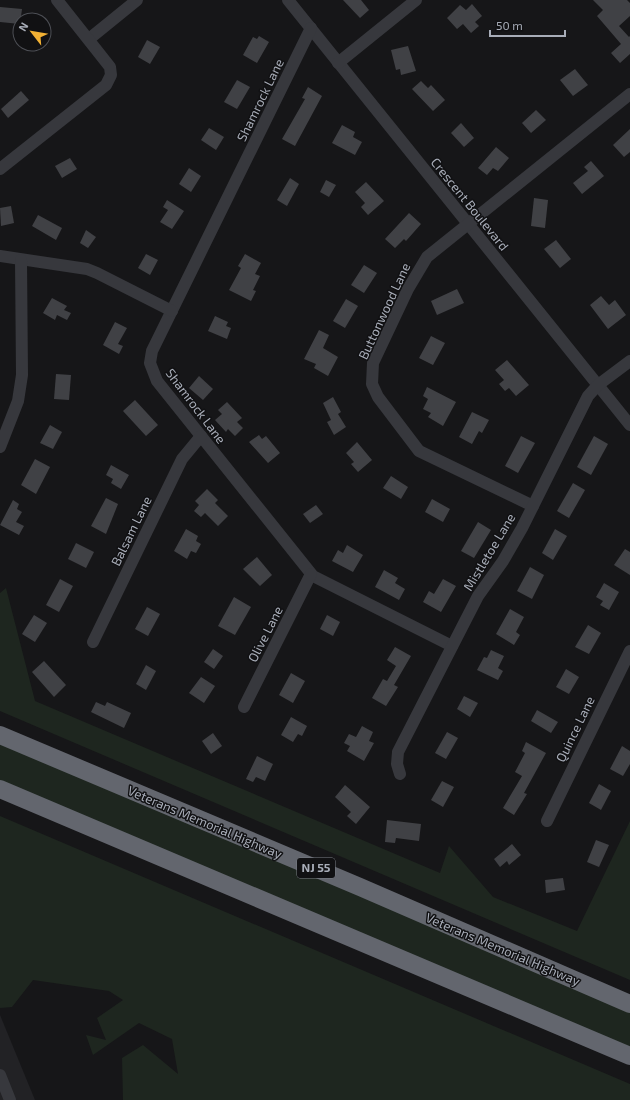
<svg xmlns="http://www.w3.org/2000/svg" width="630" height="1100" viewBox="0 0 630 1100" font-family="'Exo 2',sans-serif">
  <rect width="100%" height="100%" fill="#161618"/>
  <polygon fill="#222225" points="0,1015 35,1100 0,1100"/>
  <g fill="#1e261f">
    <polygon points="6,588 35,701 440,873 449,846 493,897 577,931 630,821 630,980 0,711 0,593"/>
    <polygon points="0,742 630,1011 630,1049 0,782"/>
    <polygon points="0,816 630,1084 630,1100 123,1100 122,1058 143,1045 178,1074 172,1039 139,1023 93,1055 86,1035 106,1040 97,1018 123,1000 109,991 33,980 12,1007 0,1008"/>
  </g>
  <g fill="#404145">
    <polygon points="343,0 361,0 369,10 360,18"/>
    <polygon points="593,0 627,0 630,3 630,16 619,26 629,37 630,36 630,54 620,63 611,53 621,44 597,16 603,10"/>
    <polygon points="472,4 482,16 475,22 479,26 471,33 463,24 457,29 447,18 460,5 466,10"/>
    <polygon points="0,7 22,9 20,24 0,22"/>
    <polygon points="259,36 269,42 257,63 243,55 253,37 257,39"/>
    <polygon points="147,40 160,47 150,64 138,57"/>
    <polygon points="408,46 416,71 401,75 400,69 396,70 391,50"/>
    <polygon points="575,69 588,85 573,96 560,80"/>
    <polygon points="237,80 250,87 237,109 224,102"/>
    <polygon points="421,81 428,88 431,85 445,100 433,111 412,89"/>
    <polygon points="308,87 322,96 295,146 282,139 305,99 302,98"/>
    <polygon points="21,91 29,100 8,118 1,109"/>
    <polygon points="536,110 546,120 531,133 522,123"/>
    <polygon points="461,123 474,138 464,147 451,133"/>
    <polygon points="342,125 355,132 353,137 362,142 355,155 332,143"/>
    <polygon points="209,128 224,137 216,150 201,140"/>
    <polygon points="630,129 630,152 624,157 613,145"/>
    <polygon points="496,147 509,158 498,171 493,168 487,175 478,168"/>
    <polygon points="70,158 77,169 62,178 55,166"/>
    <polygon points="591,161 604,176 582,194 573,183 588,171 584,167"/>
    <polygon points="189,168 201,176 191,192 179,184"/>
    <polygon points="290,178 299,184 287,206 277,200"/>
    <polygon points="326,180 336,185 329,197 320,192"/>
    <polygon points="366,182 384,201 368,215 361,207 365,203 355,192"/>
    <polygon points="534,198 548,200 545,228 531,226"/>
    <polygon points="167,200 184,211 172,229 160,222 168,210 163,207"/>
    <polygon points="11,206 14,223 1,226 0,208"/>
    <polygon points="409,213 421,224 406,241 404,239 395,248 385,239"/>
    <polygon points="38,215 62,228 56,240 32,226"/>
    <polygon points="86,230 96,237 88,248 80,243"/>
    <polygon points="556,240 571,259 560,268 544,249"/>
    <polygon points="146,254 158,260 150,275 138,268"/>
    <polygon points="245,254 261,263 255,274 260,276 253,290 256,291 251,301 229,290 241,268 238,266"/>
    <polygon points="364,265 377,273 364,293 351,285"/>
    <polygon points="457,289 464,303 437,315 431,301"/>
    <polygon points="601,296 609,305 615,300 626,315 608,329 590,305"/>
    <polygon points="52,298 67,306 64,310 71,313 67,320 57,315 55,320 43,313"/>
    <polygon points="346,299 358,306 345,328 333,321"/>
    <polygon points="215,316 228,322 226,326 231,328 227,339 208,331"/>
    <polygon points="115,322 127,328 118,344 123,346 119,354 103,345"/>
    <polygon points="319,330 329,335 323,348 338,357 328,376 314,368 316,364 304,359"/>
    <polygon points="431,336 445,343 433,365 419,358"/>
    <polygon points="507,360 529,385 516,396 509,388 505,391 499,384 504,380 495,370"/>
    <polygon points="56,374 71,375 69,400 54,399"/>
    <polygon points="199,376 213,389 203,400 189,388"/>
    <polygon points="427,387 456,402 443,426 428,417 431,413 423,409 428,399 423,396"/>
    <polygon points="333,397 341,412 338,414 346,427 334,435 327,422 331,420 323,403"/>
    <polygon points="135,400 158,425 146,436 123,411"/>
    <polygon points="227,402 242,418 237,422 243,428 235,436 228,429 226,432 215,420 222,414 218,410"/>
    <polygon points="472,412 489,420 482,433 479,431 472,444 459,437"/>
    <polygon points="50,425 62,432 53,449 40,443"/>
    <polygon points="259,435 262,439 266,436 280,453 268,463 249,442"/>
    <polygon points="521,436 535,443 518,473 505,466"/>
    <polygon points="594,436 608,444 591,475 577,467"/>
    <polygon points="357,442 372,460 358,472 351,464 354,462 346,453"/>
    <polygon points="35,459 50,467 36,494 21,485"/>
    <polygon points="111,465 129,475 121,489 111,483 113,479 106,475"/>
    <polygon points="391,476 408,487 401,499 383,488"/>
    <polygon points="573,483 585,490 569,518 557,511"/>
    <polygon points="207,489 218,500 215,503 228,516 218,526 205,513 201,517 194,511 199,505 195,501"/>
    <polygon points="106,498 118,504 106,534 91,526"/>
    <polygon points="432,499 450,509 443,522 425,512"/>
    <polygon points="13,500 19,504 17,509 22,512 16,522 24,526 19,535 0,525"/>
    <polygon points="316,505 323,514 310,523 303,514"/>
    <polygon points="478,522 491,530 474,558 461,551"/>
    <polygon points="186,529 198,536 196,541 201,544 196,553 191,551 187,559 174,551"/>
    <polygon points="555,529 567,536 553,560 542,553"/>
    <polygon points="76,543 94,552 86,568 68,559"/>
    <polygon points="347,545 363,555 353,572 332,561 338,550 343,553"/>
    <polygon points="625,549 630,552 630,575 614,565"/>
    <polygon points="257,557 272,575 260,586 243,569"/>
    <polygon points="530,567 544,575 532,599 517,591"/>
    <polygon points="384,570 398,578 395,583 405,589 399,600 375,587"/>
    <polygon points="60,579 73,586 59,612 46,605"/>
    <polygon points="443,579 456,586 441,612 423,602 429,591 434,594"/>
    <polygon points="604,583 619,592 609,610 600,605 603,601 596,597"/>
    <polygon points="234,597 251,607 235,635 218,626"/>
    <polygon points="147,607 160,614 148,636 135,629"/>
    <polygon points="510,609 524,617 516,632 520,635 514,645 496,634"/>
    <polygon points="34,615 47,623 35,642 22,634"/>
    <polygon points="327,615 340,622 333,636 320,629"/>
    <polygon points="588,625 601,633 589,654 575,647"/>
    <polygon points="395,647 411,656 394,685 398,687 386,706 372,698 383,679 387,681 396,666 387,660"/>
    <polygon points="213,649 223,656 214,669 204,662"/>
    <polygon points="491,650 504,656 498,668 503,671 498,680 477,670 484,657 487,658"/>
    <polygon points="44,661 66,685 54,697 32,672"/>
    <polygon points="146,665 156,671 146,690 136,684"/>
    <polygon points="566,669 579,677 569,694 556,687"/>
    <polygon points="291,673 305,681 293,703 279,695"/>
    <polygon points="201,677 215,686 204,703 189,693"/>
    <polygon points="464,696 478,703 470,717 457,709"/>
    <polygon points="96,702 105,706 107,702 131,713 124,728 91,712"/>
    <polygon points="537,710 558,722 551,733 531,721"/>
    <polygon points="291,717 307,726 302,736 298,734 293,742 281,735"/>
    <polygon points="362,726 373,732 369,741 374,743 364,761 347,751 350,746 344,743 349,734 356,737"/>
    <polygon points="447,732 458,738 446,759 435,753"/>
    <polygon points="213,733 222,746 211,754 202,741"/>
    <polygon points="526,742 546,753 524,793 527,794 514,815 503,808 522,776 515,772 525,753 522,751"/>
    <polygon points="622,746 630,751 630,764 623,776 610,769"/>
    <polygon points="257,756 273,764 265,781 256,777 253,782 246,779"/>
    <polygon points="442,781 454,787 443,807 431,800"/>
    <polygon points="599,784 611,791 601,810 589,803"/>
    <polygon points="345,785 370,807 356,824 347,816 351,812 335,797"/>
    <polygon points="387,820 421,824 419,841 396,838 395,843 385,842"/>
    <polygon points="596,840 609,845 599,867 587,862"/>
    <polygon points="512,844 521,855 509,865 507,861 500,867 494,859"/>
    <polygon points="563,878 565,890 546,893 545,880"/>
  </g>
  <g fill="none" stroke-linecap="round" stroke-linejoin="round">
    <g stroke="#37383d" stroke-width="12">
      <polyline points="288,0 630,425"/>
      <polyline points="311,28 152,351 150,363 157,381 313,576 452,646"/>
      <polyline points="89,39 137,0"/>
      <polyline points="338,63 416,0"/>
      <polyline points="0,169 106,85 111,75 110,67 57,0"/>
      <polyline points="0,256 87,269 97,273 172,311"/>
      <polyline points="0,447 18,401 22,375 21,260"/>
      <polyline points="533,506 419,451 378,397 372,384 373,363 408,289 427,257 630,94"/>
      <polyline points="93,642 182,459 201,436"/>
      <polyline points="244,707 311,574"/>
      <polyline points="400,774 397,764 398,752 478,596 503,561 522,528 588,396 598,385 630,361"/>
      <polyline points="547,821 630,651"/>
      <polyline points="0,1075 10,1100"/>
    </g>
    <g stroke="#63666e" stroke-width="18">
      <polyline points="0,735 360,887 630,1004"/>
      <polyline points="0,789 630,1056"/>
    </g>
  </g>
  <g text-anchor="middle" stroke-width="3" stroke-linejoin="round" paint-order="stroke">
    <rect fill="#111113" stroke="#7b7e86" stroke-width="1" x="297" y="858" width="38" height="20" rx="3"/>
    <g font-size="12" font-weight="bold" fill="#a8adb8">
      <text x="316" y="872">NJ 55</text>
    </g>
    <g font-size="13" fill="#a8adb8" stroke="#111113">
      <text transform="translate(260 100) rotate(-64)" y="5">Shamrock Lane</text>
      <text transform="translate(470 204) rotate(51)" y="5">Crescent Boulevard</text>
      <text transform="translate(384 311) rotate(-65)" y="5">Buttonwood Lane</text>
      <text transform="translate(196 406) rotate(53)" y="5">Shamrock Lane</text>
      <text transform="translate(131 531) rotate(-64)" y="5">Balsam Lane</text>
      <text transform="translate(489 552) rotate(-59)" y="5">Mistletoe Lane</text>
      <text transform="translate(265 634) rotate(-63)" y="5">Olive Lane</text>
      <text transform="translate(575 729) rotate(-64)" y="5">Quince Lane</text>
      <text transform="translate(205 822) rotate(23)" y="5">Veterans Memorial Highway</text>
      <text transform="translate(503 949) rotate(23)" y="5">Veterans Memorial Highway</text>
    </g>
  </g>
  <g transform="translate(32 32) rotate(301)"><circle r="19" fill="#111113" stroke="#4d4f55"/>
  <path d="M0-3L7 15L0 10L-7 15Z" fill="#f2b134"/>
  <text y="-6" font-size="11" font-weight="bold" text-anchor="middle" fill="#a8adb8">N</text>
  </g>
  <path d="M490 30v6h75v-6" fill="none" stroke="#a8adb8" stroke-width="2"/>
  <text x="496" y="30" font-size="12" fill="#a8adb8" stroke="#111113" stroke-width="3" paint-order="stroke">50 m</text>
</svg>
